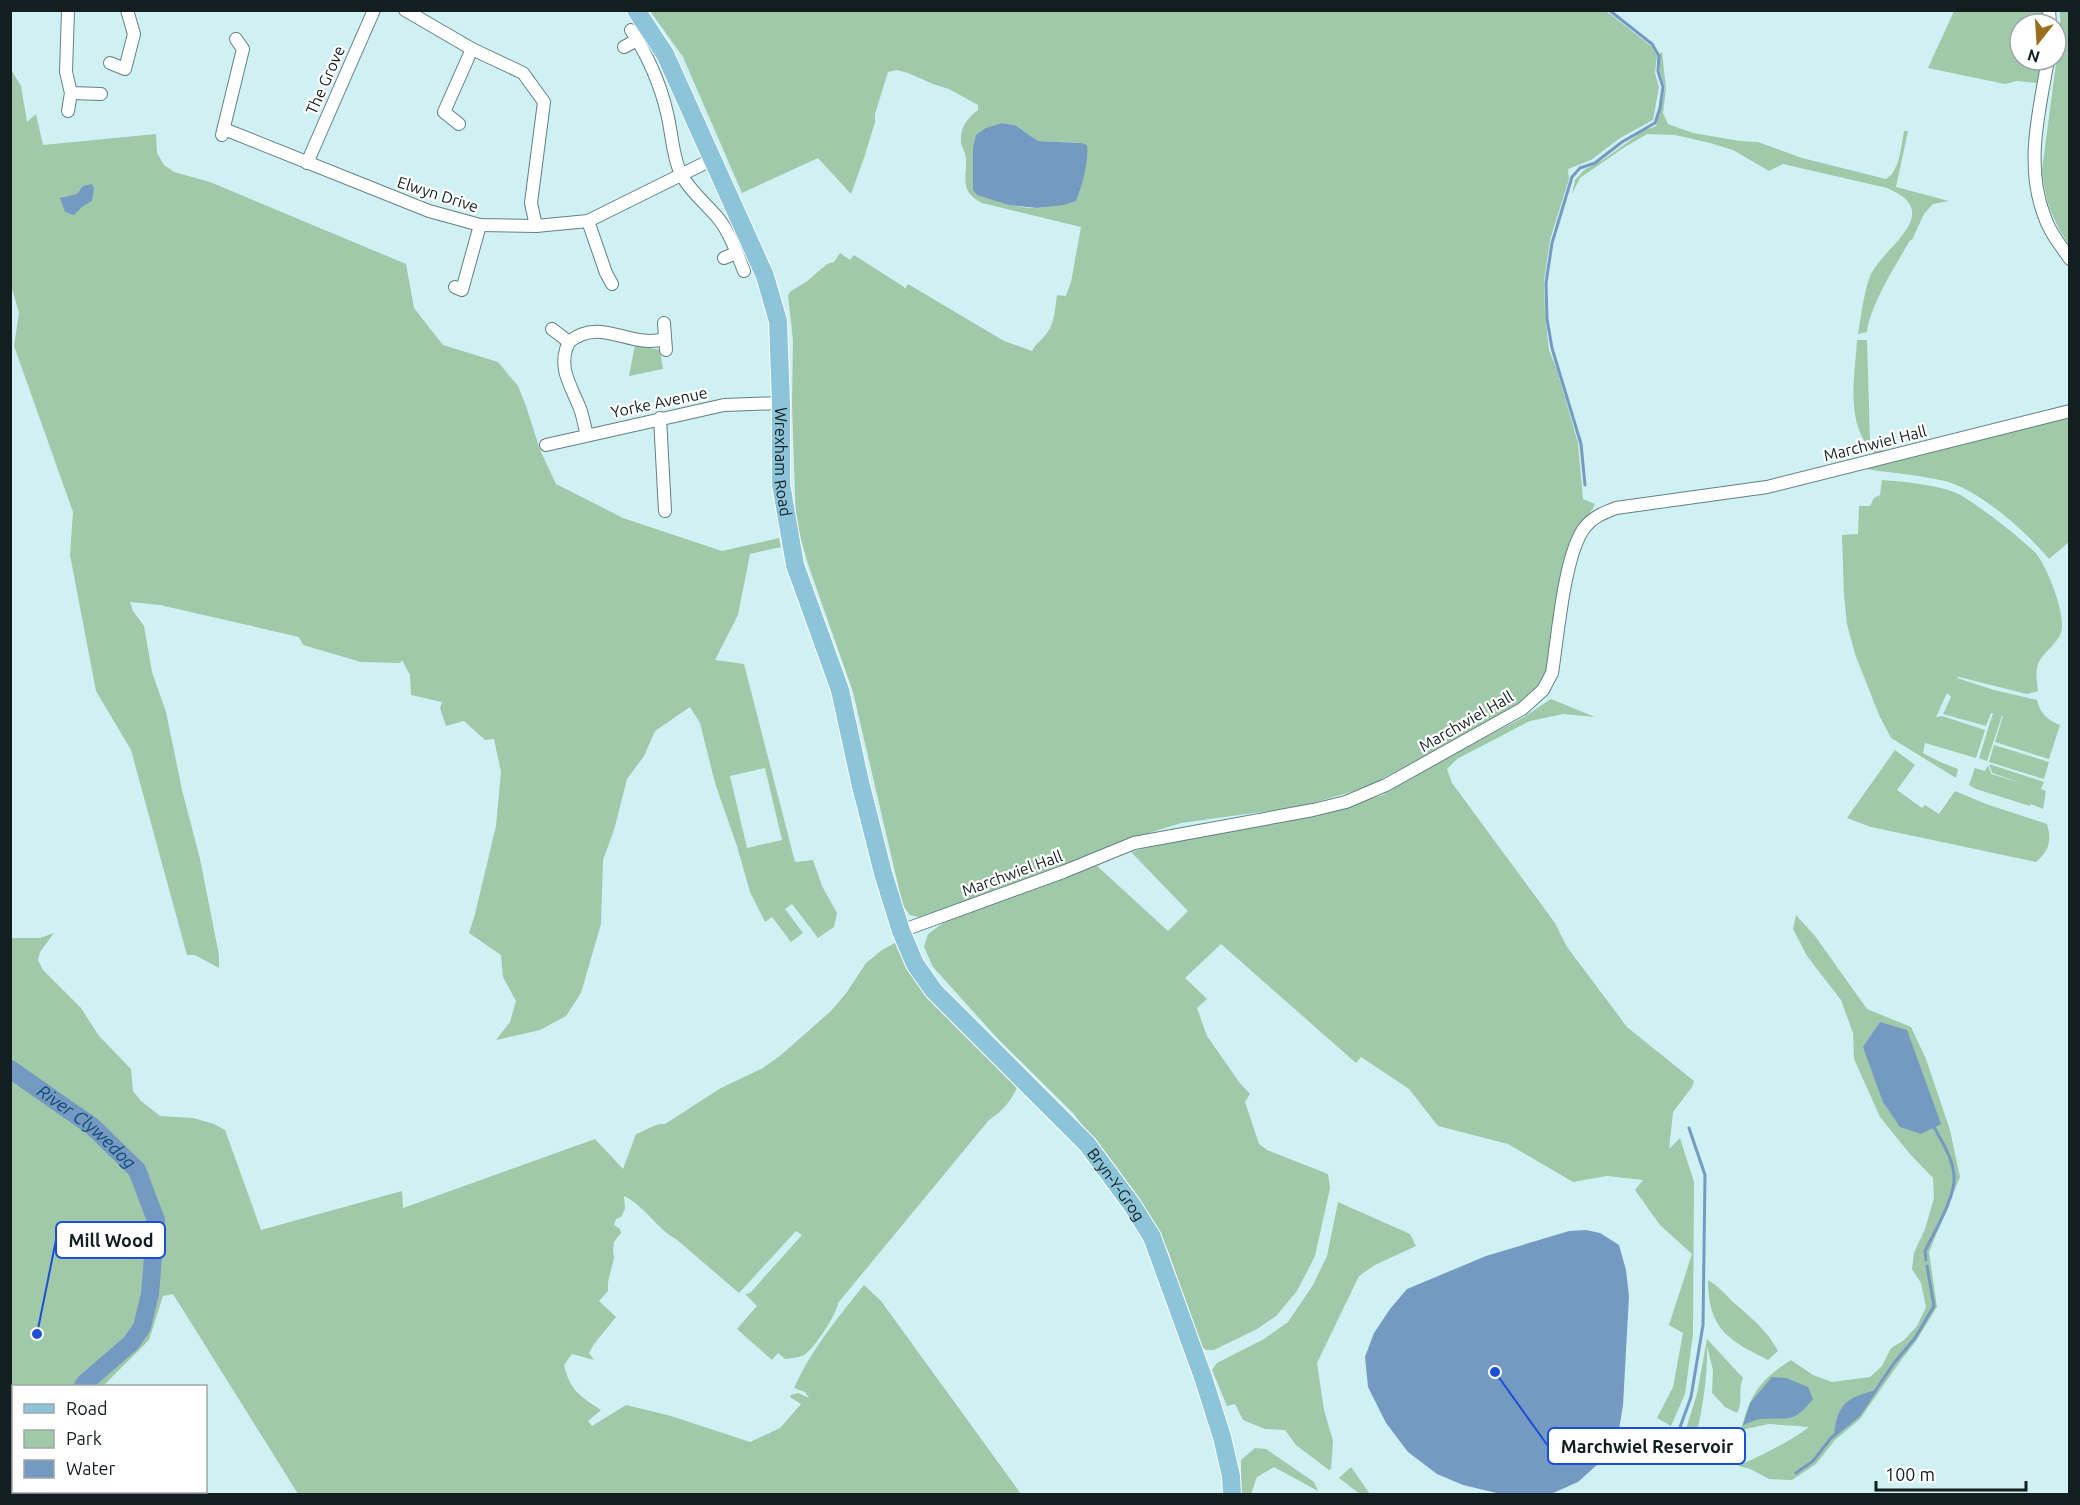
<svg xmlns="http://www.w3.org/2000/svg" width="2080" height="1505" viewBox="0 0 2080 1505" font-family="Ubuntu,sans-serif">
  <rect width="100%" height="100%" fill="#d0f1f3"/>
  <g fill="#9fc9a8" fill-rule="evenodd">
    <path d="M1605 10 1651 46 1657 56 1655 73 1659 87 1653 120 1620 138 1591 160 1568 169 1569 179 1550 240 1544 281 1545 314 1549 350 1557 370 1578 443 1583 499 1595 504C1588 518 1577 529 1570 543L1547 671 1529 697 1486 723 1365 788 1298 807 1181 823 1130 839 924 918 910 915 903 906 853 692 809 567 796 523 792 405 793 340 788 295 791 291 806 282 827 264 834 262 840 253 850 260 854 255 904 287 905 289 908 284 1004 341 1032 351C1036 343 1042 340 1047 333 1055 322 1055 308 1057 295L1066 296 1071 282 1081 227 982 203C959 191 967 180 966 159 966 152 961 147 961 141 960 126 969 117 978 110V105L949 89 933 84 908 73 897 70 888 72 875 114V122L865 155 851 194 818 158 742 193 683 57 650 11ZM1002 123 1015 125 1038 141 1081 143 1080 192C1070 196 1060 203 1050 206 1028 213 992 201 973 190V171Z"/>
    <polygon points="1954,11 2046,11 2047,24 2020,24 2020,60 2041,60 2037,83 2017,81 2005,84 1928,68"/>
    <path d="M2060 11H2069V245C2052 219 2045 201 2042 170L2060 33Z"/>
    <path d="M1662 52 1666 89 1663 113 1668 124 1693 133 1740 141 1758 142 1802 158 1886 179C1900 171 1901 146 1904 131H1908L1896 187 1949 201 1933 204 1924 214 1912 240H1910C1896 265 1870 305 1867 332L1858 334C1861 317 1864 290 1871 274 1887 244 1945 212 1887 188L1783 164 1769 171 1733 150 1710 143 1675 135 1647 134 1625 147 1580 178 1572 194 1575 180 1584 170 1603 160 1643 131 1656 126 1665 88 1660 71V53Z"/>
    <path d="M10 68 21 86 27 122 36 114 43 145 156 134 157 153 164 165 174 172 210 182 406 264 414 308 443 345 498 362 518 386 526 406 540 450 556 484 623 518 722 551 779 538 781 547 750 554 738 615 715 660 744 664 795 862 813 860 822 886 837 913 834 927 818 938 792 904 785 909 803 933 791 942 772 917 765 922 750 892 737 846 715 783 700 723 690 707 655 731 644 756 627 779 614 830 603 860 601 924 581 993 566 1016 540 1030 496 1040 510 1022 516 1001 503 977 501 955 469 933 475 914 496 826 501 772 494 739 485 740 464 721 446 726 440 708 442 702 411 695 410 675 402 660 400 663 361 662 303 645 299 637 160 605 130 602 133 611 144 626 152 672 166 712 182 790 200 859 219 955V968L195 955H187L131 750 96 691 70 555 73 512 14 346 19 313 10 282ZM765 768 782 840 747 848 730 776Z"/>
    <path d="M1857 340H1867L1870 442 1876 450 1887 451 1875 454C1844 425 1855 378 1857 340Z"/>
    <polygon points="635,345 660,350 663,369 629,376"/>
    <path d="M2069 416V542L2049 559C2027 532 1978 489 1945 481 1919 475 1892 473 1866 469L1874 465Z"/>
    <path d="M1882 480C1905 482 1932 484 1954 492 1969 497 2029 544 2038 556 2049 573 2062 605 2062 626 2062 642 2044 650 2038 664 2035 672 2037 682 2038 691L2027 694 1959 677 1957 678 1994 690 2037 700C2040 713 2047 720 2060 725L2049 759 1995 742 2003 716H2002L1987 761 1979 758 1993 713H1991L1986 726 1943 714 1951 697 1947 693 1936 717 1942 716 1985 730 1976 758 1925 743 1923 753 1940 762 1958 769 1956 778 1891 738 1879 715 1855 654 1847 624 1844 595 1842 535 1858 534 1859 506H1870L1874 498 1880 495Z"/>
    <polygon points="1551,699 1595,717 1563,714 1530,721 1457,759 1447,769 1452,783 1555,923 1567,947 1627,1027 1694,1081 1692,1087 1673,1112 1669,1149 1680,1138 1694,1182 1693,1334 1685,1394 1671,1426 1657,1418 1673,1387 1683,1333 1669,1325 1692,1254 1660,1225 1635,1190 1643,1180 1607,1176 1573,1182 1508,1144 1438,1126 1409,1089 1361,1057 1356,1063 1221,944 1185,978 1207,999 1197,1008 1207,1036 1239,1082 1250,1094 1245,1102 1259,1144 1267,1150 1328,1174 1330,1188 1315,1256 1297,1291 1276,1316 1257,1329 1214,1350 1206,1350 1200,1345 1168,1251 1145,1211 1074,1114 998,1039 933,967 924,947 928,934 946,921 1096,865 1168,931 1188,911 1131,852 1174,840 1342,808 1383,795 1419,772 1524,717"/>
    <polygon points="1994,745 2049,762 2044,779 1989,762"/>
    <path d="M1895 750 1915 765 1897 790 1922 808 1925 805 1939 814 1955 791 1986 804 2047 824C2052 842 2049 850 2036 862L1871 827 1847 818Z"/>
    <polygon points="1989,764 2044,782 2041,789 2046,791 2043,809 2031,804 2030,806 1976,789 1969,785 1975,768 1985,771 1988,765 1991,774 2024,784 1992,773"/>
    <path d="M1796 915 1815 936 1867 1009 1911 1027 1926 1059 1950 1130 1960 1177 1929 1252 1937 1307 1916 1341 1899 1363 1860 1419 1835 1440 1816 1464 1792 1480 1769 1479 1750 1469 1738 1466C1763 1454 1787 1444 1809 1427L1769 1424 1741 1430C1751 1393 1759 1381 1791 1360L1813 1375 1832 1382 1870 1377 1882 1366 1891 1348 1903 1341 1917 1326 1926 1307 1921 1283 1912 1269 1914 1253 1925 1229 1934 1198 1933 1178 1910 1154 1880 1117 1854 1059 1853 1033 1841 1000 1807 956 1793 929Z"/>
    <path d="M54 933 40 952 38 960 43 970 81 1008 99 1036 131 1069 133 1091 141 1101 160 1116 193 1118 214 1124 225 1130 261 1230 402 1191 403 1208 595 1139 623 1169 636 1134C646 1131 654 1123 665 1124L721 1088 763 1068 781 1055 831 1011 847 992 866 963 882 950 895 943C914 993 978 1049 1018 1085 1012 1100 1003 1111 989 1120L838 1303C837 1314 814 1349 804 1355 798 1358 791 1358 785 1359L778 1353 772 1360 737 1329 757 1306 745 1294 750 1293 802 1235 796 1231 739 1293 676 1239C657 1229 645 1206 624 1196L625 1209 621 1217 616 1219 614 1225 620 1229 621 1233 614 1242 613 1251 614 1258 608 1282V1291L599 1301 616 1317 594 1344 589 1353 594 1360 572 1354 564 1365C570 1391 580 1396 601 1410L588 1421 592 1426 626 1405 671 1416 750 1442 780 1428 801 1404 790 1397 791 1395 798 1393 809 1398 805 1392 794 1388C811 1350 838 1317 864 1285L881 1301 1021 1494H298L173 1294 163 1296 149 1340 103 1386H14V1492H55L53 1494H11V938H40Z"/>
    <polygon points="1338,1202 1410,1234 1416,1246 1375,1265 1359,1276 1317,1363 1324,1410 1333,1441 1331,1469 1329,1470 1296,1445 1285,1430 1265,1429 1243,1420 1235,1404 1227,1406 1212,1370 1217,1363 1264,1339 1288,1322 1313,1285 1327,1256"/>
    <path d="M1708 1280C1718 1286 1725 1294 1733 1302 1750 1317 1767 1330 1778 1351L1768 1360C1728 1340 1708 1329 1708 1280Z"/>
    <path d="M1707 1339 1743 1378C1737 1393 1744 1400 1737 1413L1725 1407 1712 1393 1713 1370 1707 1346C1708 1384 1700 1419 1692 1456L1679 1451 1697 1394Z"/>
    <polygon points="1255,1448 1266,1449 1314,1482 1318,1491 1274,1467 1257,1477 1251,1494 1241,1494 1241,1460"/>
    <polygon points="1351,1467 1370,1494 1360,1494 1339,1478"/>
  </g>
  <g fill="#759ac1">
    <path d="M1002 123 1015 125 1038 141 1081 143 1087 145C1089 160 1082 188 1076 201L1063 205 1037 208 1009 205 977 195 973 190V148L976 135 986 128Z"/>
    <polygon points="92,184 94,188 92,201 83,206 74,215 65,212 60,198 77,194 83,186"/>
    <polygon points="1880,1022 1907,1030 1941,1124 1921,1134 1900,1127 1883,1102 1863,1047"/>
    <polygon points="1586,1230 1600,1233 1619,1245 1626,1270 1629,1296 1623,1405 1618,1436 1608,1455 1578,1482 1551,1494 1501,1494 1463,1485 1437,1474 1408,1452 1386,1423 1368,1387 1365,1357 1374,1333 1390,1309 1407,1289 1486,1256 1569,1231"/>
    <path d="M1772 1377 1786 1378 1808 1387 1813 1399C1793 1424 1790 1417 1762 1419 1756 1419 1749 1423 1743 1425L1750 1403Z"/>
    <path d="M1877 1390 1859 1415 1834 1435C1837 1404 1847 1397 1877 1390Z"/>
  </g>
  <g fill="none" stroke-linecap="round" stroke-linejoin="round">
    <g stroke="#759ac1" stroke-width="3">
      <polyline points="1585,485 1581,444 1552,348 1547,319 1546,283 1552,243 1572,177 1580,168 1595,163 1622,142 1655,123 1660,108 1663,87 1658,71 1659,56 1652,44 1609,10"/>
      <path d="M1926 1260 1925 1251C1934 1232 1956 1197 1954 1176 1953 1158 1942 1142 1934 1127"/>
      <polyline points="1679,1430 1691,1397 1703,1325 1705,1175 1689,1128"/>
      <polyline points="1796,1473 1813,1461 1831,1438 1859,1415 1894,1363 1915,1338 1934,1306 1927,1266"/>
    </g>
    <g stroke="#759ac1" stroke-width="18">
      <path id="s1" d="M10 1069 93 1127 137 1170 156 1220 150 1294 142 1327 131 1343 86 1382 83 1386"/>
      <polyline points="44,1494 46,1492"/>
    </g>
    <defs>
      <g id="minor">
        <polyline points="68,10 66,72 71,93 101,94"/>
        <polyline points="405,10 472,49 523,73 544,102 531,203 536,226"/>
        <polyline points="2049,10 2050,24"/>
        <path d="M631 30C648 56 660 83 667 113 672 133 672 153 680 172 688 189 705 203 718 218 730 233 737 253 744 271"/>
        <polyline points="624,47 637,40"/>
        <path d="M2048 60C2039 111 2025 165 2044 215 2049 231 2060 245 2070 259"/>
        <polyline points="110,63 125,69 134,34 127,10"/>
        <polyline points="68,111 71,93"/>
        <polyline points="459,124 444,112 472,49"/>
        <polyline points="224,129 429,211 480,225 536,226 588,221 713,159"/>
        <polyline points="222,135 243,49 236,39"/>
        <polyline points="307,163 374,10"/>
        <polyline points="588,221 606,273 612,284"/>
        <polyline points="724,258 736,253"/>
        <polyline points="455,287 462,290 480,225"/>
        <polyline points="664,323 666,350"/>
        <path d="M552 329 569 342C557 366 570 384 579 406 583 415 584 425 587 435"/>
        <path d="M569 342C601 316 630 349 664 339"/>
        <polyline points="660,418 665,511"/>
        <polyline points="546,445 724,405 781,403"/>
        <path d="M901 931 1063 872 1134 843 1313 810 1346 802 1386 785 1522 709 1543 690 1552 673C1558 636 1564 554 1585 527 1594 516 1604 513 1616 508L1767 487 2070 411"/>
      </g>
      <g id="primary">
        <path id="s2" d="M636 10 665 54 765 276 778 321 781 403V484L795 565 840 690 860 782 883 873 901 931 915 964 934 991 1087 1144 1132 1205 1152 1237 1203 1377 1222 1437 1231 1476 1232 1494"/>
      </g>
    </defs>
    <use href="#minor" stroke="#618081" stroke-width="14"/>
    <use href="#primary" stroke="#fff" stroke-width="20"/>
    <use href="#minor" stroke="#fff" stroke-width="12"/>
    <use href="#primary" stroke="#8cc5da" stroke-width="18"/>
  </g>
  <g text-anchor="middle" stroke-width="4.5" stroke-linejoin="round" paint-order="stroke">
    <g font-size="16" fill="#121e1f" stroke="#fff">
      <text transform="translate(325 80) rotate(-66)" y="6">The Grove</text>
      <text transform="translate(438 194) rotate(18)" y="6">Elwyn Drive</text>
      <text transform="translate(659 402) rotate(-12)" y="6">Yorke Avenue</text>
      <text transform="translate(1875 443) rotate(-14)" y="6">Marchwiel Hall</text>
      <text dy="6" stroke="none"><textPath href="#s2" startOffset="484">Wrexham Road</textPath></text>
      <text transform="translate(1466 721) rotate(-30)" y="6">Marchwiel Hall</text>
      <text transform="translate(1012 873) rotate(-20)" y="6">Marchwiel Hall</text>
      <text dy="6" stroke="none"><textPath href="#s2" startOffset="1305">Bryn-Y-Grog</textPath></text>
    </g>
    <g font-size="18" font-style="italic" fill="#10497b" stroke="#fff">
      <text dy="6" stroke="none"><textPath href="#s1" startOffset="96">River Clywedog</textPath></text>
    </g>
  </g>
  <path fill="none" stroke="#1d4ed8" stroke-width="2" d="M37 1334L56 1240M1495 1372L1548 1446"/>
  <g fill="#1d4ed8" stroke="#fff" stroke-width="2">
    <circle cx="37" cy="1334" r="6"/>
    <circle cx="1495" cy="1372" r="6"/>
  </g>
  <g fill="#fff" stroke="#1d4ed8" stroke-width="2">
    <rect x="56" y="1222" width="109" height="36" rx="6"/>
    <rect x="1548" y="1428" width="197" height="36" rx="6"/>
  </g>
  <g font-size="18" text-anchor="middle" font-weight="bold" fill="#121e1f">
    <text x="111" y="1247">Mill Wood</text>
    <text x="1647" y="1453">Marchwiel Reservoir</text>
  </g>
  <rect width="2080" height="1505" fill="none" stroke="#121e1f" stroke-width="24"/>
  <rect x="12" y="1385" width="195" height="108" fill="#ffffff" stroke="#a0a5a5" stroke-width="1.5"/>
  <rect x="24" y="1404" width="30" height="9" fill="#8cc5da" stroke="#a0a5a5" stroke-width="1.5"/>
  <text x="66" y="1415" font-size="18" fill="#121e1f">Road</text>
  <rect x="24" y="1430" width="30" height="18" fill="#9fc9a8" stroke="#a0a5a5" stroke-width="1.5"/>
  <text x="66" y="1445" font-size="18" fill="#121e1f">Park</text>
  <rect x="24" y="1460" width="30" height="18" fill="#759ac1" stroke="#a0a5a5" stroke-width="1.5"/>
  <text x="66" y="1475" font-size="18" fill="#121e1f">Water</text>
  <g transform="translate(2038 42) rotate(197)"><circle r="28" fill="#ffffff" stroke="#a0a5a5" stroke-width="1.5"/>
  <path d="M0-4.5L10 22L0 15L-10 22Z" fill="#996e1c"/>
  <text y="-9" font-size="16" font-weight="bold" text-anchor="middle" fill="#121e1f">N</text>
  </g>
  <path d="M1876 1481v9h150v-9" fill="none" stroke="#121e1f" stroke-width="3"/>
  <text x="1885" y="1481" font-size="18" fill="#121e1f" stroke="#ffffff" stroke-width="4.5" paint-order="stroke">100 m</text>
</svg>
